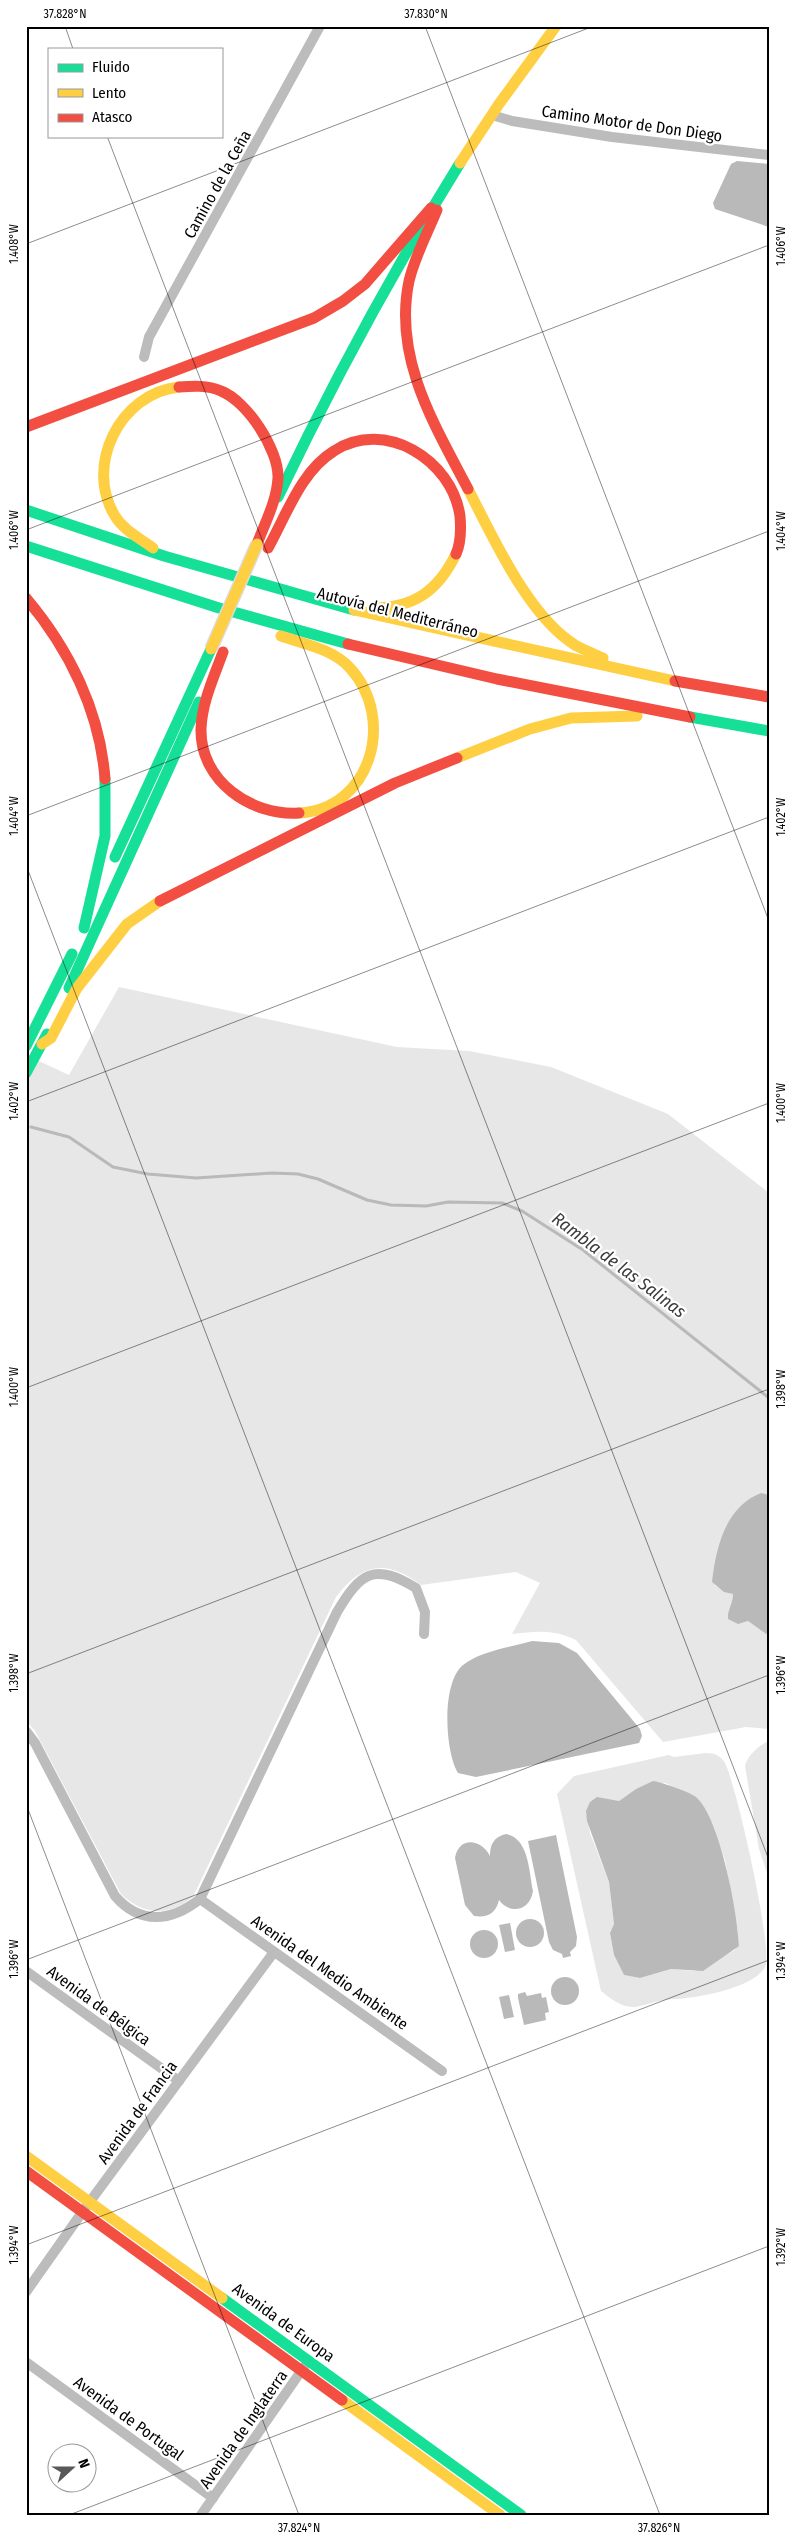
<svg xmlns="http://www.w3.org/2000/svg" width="795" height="2541" viewBox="0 0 795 2541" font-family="'Fira Sans Condensed',sans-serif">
  <rect width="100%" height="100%" fill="#fff"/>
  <g fill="#e7e7e7" fill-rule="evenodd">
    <path d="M119 987 397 1047 469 1051 551 1067 668 1114 769 1193V1564L714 1585 733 1594C733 1604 727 1610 728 1619L748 1621 766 1634 769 1633V1729L746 1727 663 1742 576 1640C555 1629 535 1631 512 1634L540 1583 516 1572 421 1585C386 1559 362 1563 336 1597L193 1897C168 1917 143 1915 121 1894L35 1731 26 1721V1055L69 1075Z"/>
    <path d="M769 1741V1879L759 1849 745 1766C747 1756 759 1745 769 1741Z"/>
    <path d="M706 1753C715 1753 721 1756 725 1763 736 1784 774 1951 765 1967 754 1988 697 1998 675 1999 638 2001 636 2020 601 1991L557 1794 574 1776 669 1755 674 1757ZM665 1783 688 1793 702 1805 707 1814 725 1860 738 1931 735 1950 694 1971 671 1969 640 1978 624 1975 614 1955 610 1933 614 1924 609 1882 590 1833 586 1811 612 1800 619 1801 636 1789Z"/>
  </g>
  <g fill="#b9b9b9">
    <polygon points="737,161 769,164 769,227 715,209 713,203 731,164"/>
    <path d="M761 1493 769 1495V1633L766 1634 748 1621 738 1624 728 1619C727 1610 733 1604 733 1594L724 1592 712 1582C716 1548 725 1507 761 1493Z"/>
    <path d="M532 1641 559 1643 577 1653 640 1729 642 1736 639 1743 476 1777 458 1773C445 1752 441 1683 463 1665 480 1651 511 1647 532 1641Z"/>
    <path d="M653 1781C661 1782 690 1792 696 1797 720 1818 738 1914 739 1946L703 1971 671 1969 640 1978 624 1975 614 1955 610 1933 614 1924 609 1882 587 1821 586 1811 590 1802 597 1797 619 1801 636 1789Z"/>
    <path d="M506 1834C529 1838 529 1872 533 1891 530 1911 510 1915 499 1900 496 1913 488 1918 474 1916L465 1905 455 1858C459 1836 481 1839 490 1856 490 1844 494 1837 506 1834Z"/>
    <polygon points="556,1835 577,1937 576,1946 570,1952 571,1956 563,1958 562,1954 553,1950 549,1942 528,1841"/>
    <circle cx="530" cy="1933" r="14"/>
    <polygon points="510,1923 515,1950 505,1952 499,1925"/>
    <circle cx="484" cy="1944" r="14"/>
    <circle cx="565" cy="1991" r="14"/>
    <polygon points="525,1992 527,1996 541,1993 542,1998 546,1997 549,2012 545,2013 546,2020 524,2025 518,1998 518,1994"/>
    <polygon points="509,1995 514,2017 504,2019 499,1997"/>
  </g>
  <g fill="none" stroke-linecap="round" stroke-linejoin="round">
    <polyline stroke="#b9b9b9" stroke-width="3" points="31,1127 69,1137 113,1167 148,1174 196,1178 272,1173 298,1174 318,1179 367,1200 391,1205 426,1206 448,1202 502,1203 522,1211 583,1250 769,1398"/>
    <g stroke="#bcbcbc" stroke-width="10">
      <polyline points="492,115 512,121 612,137 769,155"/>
      <polyline points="144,357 149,337 320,26"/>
      <path d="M26 1731 35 1743 115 1896C140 1925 171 1922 200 1899L337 1612C360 1573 374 1562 416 1588L425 1612 424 1634"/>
      <polyline points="200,1899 442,2071"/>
      <polyline points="26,1971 179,2081"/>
      <polyline points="26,2292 83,2211 274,1952"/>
      <polyline points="26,2362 213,2498"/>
      <polyline points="201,2515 304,2367"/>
    </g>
    <g stroke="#16e098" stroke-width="11">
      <path d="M278 497C333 382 393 271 460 163"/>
      <polyline points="26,510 164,556 354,610"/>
      <polyline points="26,546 219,608 348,644"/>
      <polyline points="690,717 769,731"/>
      <polyline points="115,857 211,649"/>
      <polyline points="84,928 105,836 105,779"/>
      <polyline points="69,988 199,702"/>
      <polyline points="26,1046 72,954"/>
      <polyline points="26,1073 47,1034"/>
      <polyline points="222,2298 521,2515"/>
    </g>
    <g stroke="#ffcf43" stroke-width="11">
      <polyline points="460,163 499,104 556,26"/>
      <path d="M468 489C493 537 528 616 575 645 584 650 594 654 603 658"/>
      <path d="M153 548C140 538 124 531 115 516 84 466 120 393 179 387"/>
      <path d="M372 608C414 608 438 591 456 554"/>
      <polyline points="354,610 675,681"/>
      <path d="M281 636C304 644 333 649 350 668 396 718 372 809 299 813"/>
      <polyline points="457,758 530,729 571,718 637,716"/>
      <polyline points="42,1044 51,1038 77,988 127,924 160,901"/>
      <polyline points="26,2156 222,2298"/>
      <polyline points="342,2400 500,2515"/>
    </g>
    <g stroke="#f24e42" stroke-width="11">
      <path d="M437 210C427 234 415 256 409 281 393 358 434 424 468 489"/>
      <path d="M179 387C193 386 207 385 221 391 247 401 279 450 278 478 277 500 265 523 257 544"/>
      <polyline points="26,427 314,318 343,301 365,284 431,208"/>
      <path d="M268 548C286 516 301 471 334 451 385 418 452 460 460 516 461 528 461 543 456 554"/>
      <path d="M26 598C69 649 100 711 105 779"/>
      <polyline points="348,644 497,679 690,717"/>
      <path d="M223 652C214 677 202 702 201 729 200 781 251 816 299 813"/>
      <polyline points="675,681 769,697"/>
      <polyline points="160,901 395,783 457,758"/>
      <polyline points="26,2171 342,2400"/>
    </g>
    <defs>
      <polyline id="slow-bridge" points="211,649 257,544"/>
    </defs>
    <use href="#slow-bridge" stroke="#dbdbdb" stroke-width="14" stroke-linecap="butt"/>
    <use href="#slow-bridge" stroke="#ffcf43" stroke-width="11"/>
  </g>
  <path fill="none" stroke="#000" stroke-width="1" stroke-opacity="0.45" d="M65 26 73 49M425 26 769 921M107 136 769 1860M26 244 594 26M26 530 769 245M26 816 769 531M26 865 660 2515M26 1102 769 817M26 1388 769 1103M26 1674 769 1389M26 1804 299 2515M26 1960 769 1675M26 2245 769 1960M69 2515 769 2246"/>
  <g text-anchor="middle" stroke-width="4.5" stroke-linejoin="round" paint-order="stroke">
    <g font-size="16" fill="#000" stroke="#fff">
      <text transform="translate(632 123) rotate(8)" y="6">Camino Motor de Don Diego</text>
      <text transform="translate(217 184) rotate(-61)" y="6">Camino de la Ceña</text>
      <text transform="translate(398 612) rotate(14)" y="6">Autovía del Mediterráneo</text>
      <text transform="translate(330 1972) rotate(35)" y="6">Avenida del Medio Ambiente</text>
      <text transform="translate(99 2005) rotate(36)" y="6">Avenida de Bélgica</text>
      <text transform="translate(137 2112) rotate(-54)" y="6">Avenida de Francia</text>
      <text transform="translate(284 2322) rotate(36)" y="6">Avenida de Europa</text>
      <text transform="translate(129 2418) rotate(36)" y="6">Avenida de Portugal</text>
      <text transform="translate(243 2429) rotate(-55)" y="6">Avenida de Inglaterra</text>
    </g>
    <g font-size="18" font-style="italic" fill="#3c3c3c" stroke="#fff">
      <text transform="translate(619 1265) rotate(37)" y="6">Rambla de las Salinas</text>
    </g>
  </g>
  <rect width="795" height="2541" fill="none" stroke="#ffffff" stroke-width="55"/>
  <rect x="48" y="48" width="175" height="90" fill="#ffffff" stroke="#999999"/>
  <rect x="58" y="64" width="25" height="8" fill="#16e098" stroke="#999999"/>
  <text x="92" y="72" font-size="15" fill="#000000">Fluido</text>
  <rect x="58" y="89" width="25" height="8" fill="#ffcf43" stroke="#999999"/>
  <text x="92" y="98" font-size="15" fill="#000000">Lento</text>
  <rect x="58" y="114" width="25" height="8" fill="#f24e42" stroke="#999999"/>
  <text x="92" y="122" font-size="15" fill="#000000">Atasco</text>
  <g transform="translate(72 2468) rotate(69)"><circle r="24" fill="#ffffff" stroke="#999999"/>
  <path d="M0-4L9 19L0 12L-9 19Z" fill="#595959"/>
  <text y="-8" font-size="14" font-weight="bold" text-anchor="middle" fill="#000000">N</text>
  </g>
  <rect x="28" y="28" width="740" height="2486" fill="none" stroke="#000" stroke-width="2"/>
  <g font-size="12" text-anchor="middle" fill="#000">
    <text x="65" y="18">37.828°N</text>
    <text x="426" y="18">37.830°N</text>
    <text transform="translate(14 244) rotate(-90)" y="4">1.408°W</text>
    <text transform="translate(781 246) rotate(-90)" y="4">1.406°W</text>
    <text transform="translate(14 530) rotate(-90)" y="4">1.406°W</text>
    <text transform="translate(781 531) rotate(-90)" y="4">1.404°W</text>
    <text transform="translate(14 816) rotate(-90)" y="4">1.404°W</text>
    <text transform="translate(781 817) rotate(-90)" y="4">1.402°W</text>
    <text transform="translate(14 1101) rotate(-90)" y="4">1.402°W</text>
    <text transform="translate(781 1103) rotate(-90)" y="4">1.400°W</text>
    <text transform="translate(14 1387) rotate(-90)" y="4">1.400°W</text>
    <text transform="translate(781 1389) rotate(-90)" y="4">1.398°W</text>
    <text transform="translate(14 1673) rotate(-90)" y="4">1.398°W</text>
    <text transform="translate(781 1675) rotate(-90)" y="4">1.396°W</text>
    <text transform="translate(14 1959) rotate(-90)" y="4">1.396°W</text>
    <text transform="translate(781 1961) rotate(-90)" y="4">1.394°W</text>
    <text transform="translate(14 2245) rotate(-90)" y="4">1.394°W</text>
    <text transform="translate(781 2247) rotate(-90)" y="4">1.392°W</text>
    <text x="299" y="2532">37.824°N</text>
    <text x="659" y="2532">37.826°N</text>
  </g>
</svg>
